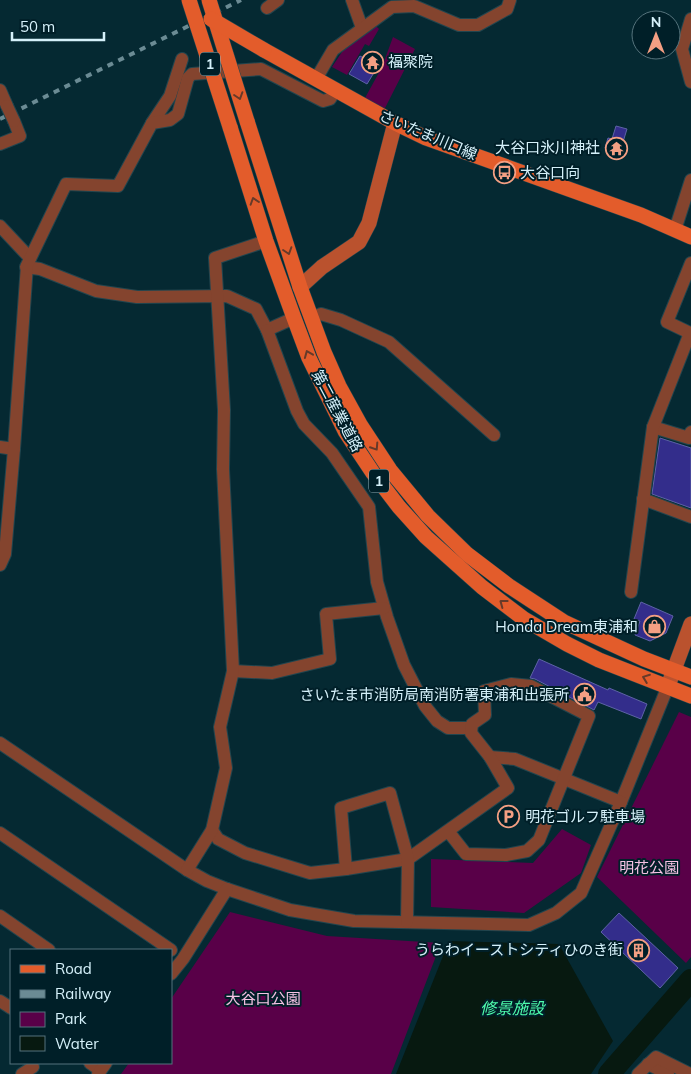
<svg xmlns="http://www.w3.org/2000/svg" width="691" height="1074" viewBox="0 0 691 1074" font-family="Mulish,'Noto Sans JP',sans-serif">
  <rect width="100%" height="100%" fill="#052932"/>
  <g fill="#590048">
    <polygon points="376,26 379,29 369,46 365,44 347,75 332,67 346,46"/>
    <polygon points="393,37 415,49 384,110 365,98 382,67"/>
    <polygon points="679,712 691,717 691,957 686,963 597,877"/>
    <polygon points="562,829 591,845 581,873 524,913 431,907 431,859 533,863"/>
    <polygon points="230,912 327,936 441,943 391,1074 121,1074 129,1063 171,1063 171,999"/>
  </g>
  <polygon fill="#071910" points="449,941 559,944 613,1041 591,1074 396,1074"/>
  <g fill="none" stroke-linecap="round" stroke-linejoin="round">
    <polyline stroke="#071910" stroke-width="22" points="609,1074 691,980"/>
  </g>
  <g fill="#332d8b" stroke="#5d62a6">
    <polygon points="360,56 378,66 367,84 349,74"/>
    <polygon points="616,126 627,129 623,142 626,143 622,154 605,148 608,138 612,139"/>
    <polygon points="660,438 691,448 691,508 652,494"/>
    <polygon points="641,602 673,616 666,633 650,641 635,635 640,621 634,619"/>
    <polygon points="539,659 608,690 609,688 647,704 641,719 598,702 594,710 535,679 530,678"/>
    <polygon points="619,913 678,968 660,988 601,932"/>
  </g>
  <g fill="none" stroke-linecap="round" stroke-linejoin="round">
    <defs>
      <g id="street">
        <polyline points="352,0 362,28"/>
        <polyline points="267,8 278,0"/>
        <polyline points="691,19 682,49 691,82"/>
        <polyline points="316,79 333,50 392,7 414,6 459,25 478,25 507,9 510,0"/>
        <polyline points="0,90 7,106"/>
        <polyline points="152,123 170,96 182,59"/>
        <polyline points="0,144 20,136 14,121"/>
        <polyline points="0,226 30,258"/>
        <polyline points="675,230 691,180"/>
        <polyline points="26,267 40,269 96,291 137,297 227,296 256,309 267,330 294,318"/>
        <polyline points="311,318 321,314 341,320 389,342 494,435"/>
        <polyline points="267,330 297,411 304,424 332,453 369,507 377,582 387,617 404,665 425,706 437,721 448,728 471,728"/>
        <polyline points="653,427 689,438 691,432"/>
        <polyline points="0,447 14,449"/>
        <polyline points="643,499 691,517"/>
        <polyline points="0,565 5,554 14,449 27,265 66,184 118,186 152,123 170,120 178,114 188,78 192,74 261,69 323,101 330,99 335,91"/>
        <polyline points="631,592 653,427 690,333 667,322 691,263"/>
        <polyline points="233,671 272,673 330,659 326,614 384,608"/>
        <polyline points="0,743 187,870 207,881 227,889 290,910 354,921 529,925 556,913 581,893 621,802 668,686"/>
        <polyline points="490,757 515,759 621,802"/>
        <polyline points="212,830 218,839 245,853 310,873 346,869 408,859 508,788 490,757 471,733 472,724 485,715 484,691 511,684 531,686 589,716 539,840 527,851 506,855 466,854 448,831"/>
        <polyline points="0,833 171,950"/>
        <polyline points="346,869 341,808 390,793 408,859 407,922"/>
        <polyline points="187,870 212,830 226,768 220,727 233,671 223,469 224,410 215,258 266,241"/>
        <polyline points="0,916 49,950"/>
        <polyline points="171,974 183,959 227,889"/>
        <polyline points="0,1001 11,1008"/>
        <polyline points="90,1063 100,1070"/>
        <polyline points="648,1064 668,1074"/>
        <polyline points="22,1074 33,1067"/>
        <polyline points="98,1074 106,1063"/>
        <polyline points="638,1074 656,1057 690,1074"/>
      </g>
      <g id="secondary">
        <polyline points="300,287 322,267 359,242 369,223 395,123"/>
        <polyline points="668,686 691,624"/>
      </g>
      <g id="primary">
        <polyline points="264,50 395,123 426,138 641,215 691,237"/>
        <polyline points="247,121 300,287 324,352 339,386 361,426 390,470 428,516 467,554 509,586 564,622 644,659 691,677"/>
        <polyline points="230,127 266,241 294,318 309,358 345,431 373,473 399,507 426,537 482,587 524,619 567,644 599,660 691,696"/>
      </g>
    </defs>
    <use href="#street" stroke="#22454e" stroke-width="14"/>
    <use href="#secondary" stroke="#22454e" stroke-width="16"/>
    <use href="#primary" stroke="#22454e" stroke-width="16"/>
    <use href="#street" stroke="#84442e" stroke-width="12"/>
    <use href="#secondary" stroke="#ba522e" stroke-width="15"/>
    <use href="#primary" stroke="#e35c2b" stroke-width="15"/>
    <polyline stroke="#6b8b94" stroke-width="4" stroke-dasharray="6 6" stroke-linecap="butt" points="0,119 241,0"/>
    <defs>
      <polyline id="street-bridge" points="7,106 14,121"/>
      <g id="primary-bridge">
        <polyline points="189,0 230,127"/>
        <polyline points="209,0 247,121"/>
        <polyline points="211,19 264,50"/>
      </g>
    </defs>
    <use href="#street-bridge" stroke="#22454e" stroke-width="14" stroke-linecap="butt"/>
    <use href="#primary-bridge" stroke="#22454e" stroke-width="16" stroke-linecap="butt"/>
    <use href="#street-bridge" stroke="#84442e" stroke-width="12"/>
    <use href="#primary-bridge" stroke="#e35c2b" stroke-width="15"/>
  </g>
  <defs><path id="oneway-chevron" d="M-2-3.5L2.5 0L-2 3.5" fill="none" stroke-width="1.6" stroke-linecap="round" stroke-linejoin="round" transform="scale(1.25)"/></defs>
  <g stroke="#663a29">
    <use href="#oneway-chevron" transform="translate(239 96) rotate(72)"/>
    <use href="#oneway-chevron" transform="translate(254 201) rotate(-108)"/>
    <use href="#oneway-chevron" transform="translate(288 251) rotate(72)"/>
    <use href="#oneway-chevron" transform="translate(308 354) rotate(-112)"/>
    <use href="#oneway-chevron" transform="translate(375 447) rotate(57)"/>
    <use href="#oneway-chevron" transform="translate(503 603) rotate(-143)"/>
    <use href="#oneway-chevron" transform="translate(646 678) rotate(-159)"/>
  </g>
  <defs>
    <symbol id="temple-ring" viewBox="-11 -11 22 22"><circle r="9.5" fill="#001f28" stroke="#f39f83" stroke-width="1.5"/><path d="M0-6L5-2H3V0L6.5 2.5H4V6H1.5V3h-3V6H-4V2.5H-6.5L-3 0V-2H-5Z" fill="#f39f83"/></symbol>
    <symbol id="bus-ring" viewBox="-11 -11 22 22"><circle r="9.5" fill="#001f28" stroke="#f39f83" stroke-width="1.5"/><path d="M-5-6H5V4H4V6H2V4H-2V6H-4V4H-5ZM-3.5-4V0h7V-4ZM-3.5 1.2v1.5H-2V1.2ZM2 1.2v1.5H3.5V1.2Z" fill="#f39f83"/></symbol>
    <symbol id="shop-ring" viewBox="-11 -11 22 22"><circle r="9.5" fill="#001f28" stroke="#f39f83" stroke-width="1.5"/><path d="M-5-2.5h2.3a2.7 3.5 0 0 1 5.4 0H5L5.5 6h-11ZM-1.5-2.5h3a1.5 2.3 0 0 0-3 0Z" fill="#f39f83"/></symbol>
    <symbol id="civic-ring" viewBox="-11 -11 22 22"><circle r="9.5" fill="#001f28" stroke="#f39f83" stroke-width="1.5"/><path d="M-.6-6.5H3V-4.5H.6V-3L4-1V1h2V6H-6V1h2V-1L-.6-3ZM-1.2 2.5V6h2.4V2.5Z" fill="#f39f83"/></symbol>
    <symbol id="parking-ring" viewBox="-11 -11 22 22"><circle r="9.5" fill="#001f28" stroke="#f39f83" stroke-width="1.5"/><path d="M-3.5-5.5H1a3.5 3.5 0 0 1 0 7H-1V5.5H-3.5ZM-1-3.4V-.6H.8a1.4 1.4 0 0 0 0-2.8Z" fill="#f39f83"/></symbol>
    <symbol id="building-ring" viewBox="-11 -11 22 22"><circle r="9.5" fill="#001f28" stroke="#f39f83" stroke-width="1.5"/><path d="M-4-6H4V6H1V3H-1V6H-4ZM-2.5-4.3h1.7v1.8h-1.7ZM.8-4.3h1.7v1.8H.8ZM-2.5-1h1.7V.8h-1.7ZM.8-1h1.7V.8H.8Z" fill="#f39f83"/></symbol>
  </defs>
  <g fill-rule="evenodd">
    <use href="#temple-ring" x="360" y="50" width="25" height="25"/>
    <use href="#temple-ring" x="604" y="136" width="25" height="25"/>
    <use href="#bus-ring" x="492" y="160" width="25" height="25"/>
    <use href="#shop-ring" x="642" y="614" width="25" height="25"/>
    <use href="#civic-ring" x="572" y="682" width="25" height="25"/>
    <use href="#parking-ring" x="496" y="804" width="25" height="25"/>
    <use href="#building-ring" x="626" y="938" width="25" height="25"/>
  </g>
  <g text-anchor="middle" stroke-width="4" stroke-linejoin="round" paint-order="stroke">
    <g fill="#001f28" stroke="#95b2bb" stroke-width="1">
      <rect x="200" y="52.5" width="20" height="23" rx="4"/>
      <rect x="369" y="469.5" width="20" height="23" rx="4"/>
    </g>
    <g font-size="14" font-weight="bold" fill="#d5f1fa">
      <text x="210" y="69">1</text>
      <text x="379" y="486">1</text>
    </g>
    <g font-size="15" fill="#d5f1fa" stroke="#001f28" text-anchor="end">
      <text x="388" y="67" text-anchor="start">福聚院</text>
      <text x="600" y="153">大谷口氷川神社</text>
      <text x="520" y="178" text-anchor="start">大谷口向</text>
      <text x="638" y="632">Honda Dream東浦和</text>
      <text x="569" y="700">さいたま市消防局南消防署東浦和出張所</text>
      <text x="525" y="822" text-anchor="start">明花ゴルフ駐車場</text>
      <text x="623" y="955">うらわイーストシティひのき街</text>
    </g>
    <g font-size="15" fill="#d5f1fa" stroke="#001f28">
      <text transform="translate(428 135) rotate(23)" y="5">さいたま川口線</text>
      <text transform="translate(337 411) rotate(62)" y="5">第二産業道路</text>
    </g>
    <g font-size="15" fill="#f5c2e4" stroke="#001f28">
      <text x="649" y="873">明花公園</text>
      <text x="263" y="1004">大谷口公園</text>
    </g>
    <g font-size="16" font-style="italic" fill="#4ffeae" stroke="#001f28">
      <text x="512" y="1014">修景施設</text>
    </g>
  </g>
  <rect x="10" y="949" width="162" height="115" fill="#001f28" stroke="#55737c"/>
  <rect x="20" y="965" width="25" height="8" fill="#e35c2b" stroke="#55737c"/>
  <text x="55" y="974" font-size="15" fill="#d5f1fa">Road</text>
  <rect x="20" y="990" width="25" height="8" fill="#6b8b94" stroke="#55737c"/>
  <text x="55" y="999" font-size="15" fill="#d5f1fa">Railway</text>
  <rect x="20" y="1012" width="25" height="15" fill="#590048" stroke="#55737c"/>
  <text x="55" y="1024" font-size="15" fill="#d5f1fa">Park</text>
  <rect x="20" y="1036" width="25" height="15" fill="#071910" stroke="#55737c"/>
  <text x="55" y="1049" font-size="15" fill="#d5f1fa">Water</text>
  <g transform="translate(656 35)"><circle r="24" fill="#001f28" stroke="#55737c"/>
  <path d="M0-4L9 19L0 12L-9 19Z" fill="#f39f83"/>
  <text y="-8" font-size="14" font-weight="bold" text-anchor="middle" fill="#d5f1fa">N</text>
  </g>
  <path d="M12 32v8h92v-8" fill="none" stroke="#d5f1fa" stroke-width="2.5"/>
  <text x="20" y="32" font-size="15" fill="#d5f1fa" stroke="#001f28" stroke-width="4" paint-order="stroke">50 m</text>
</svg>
